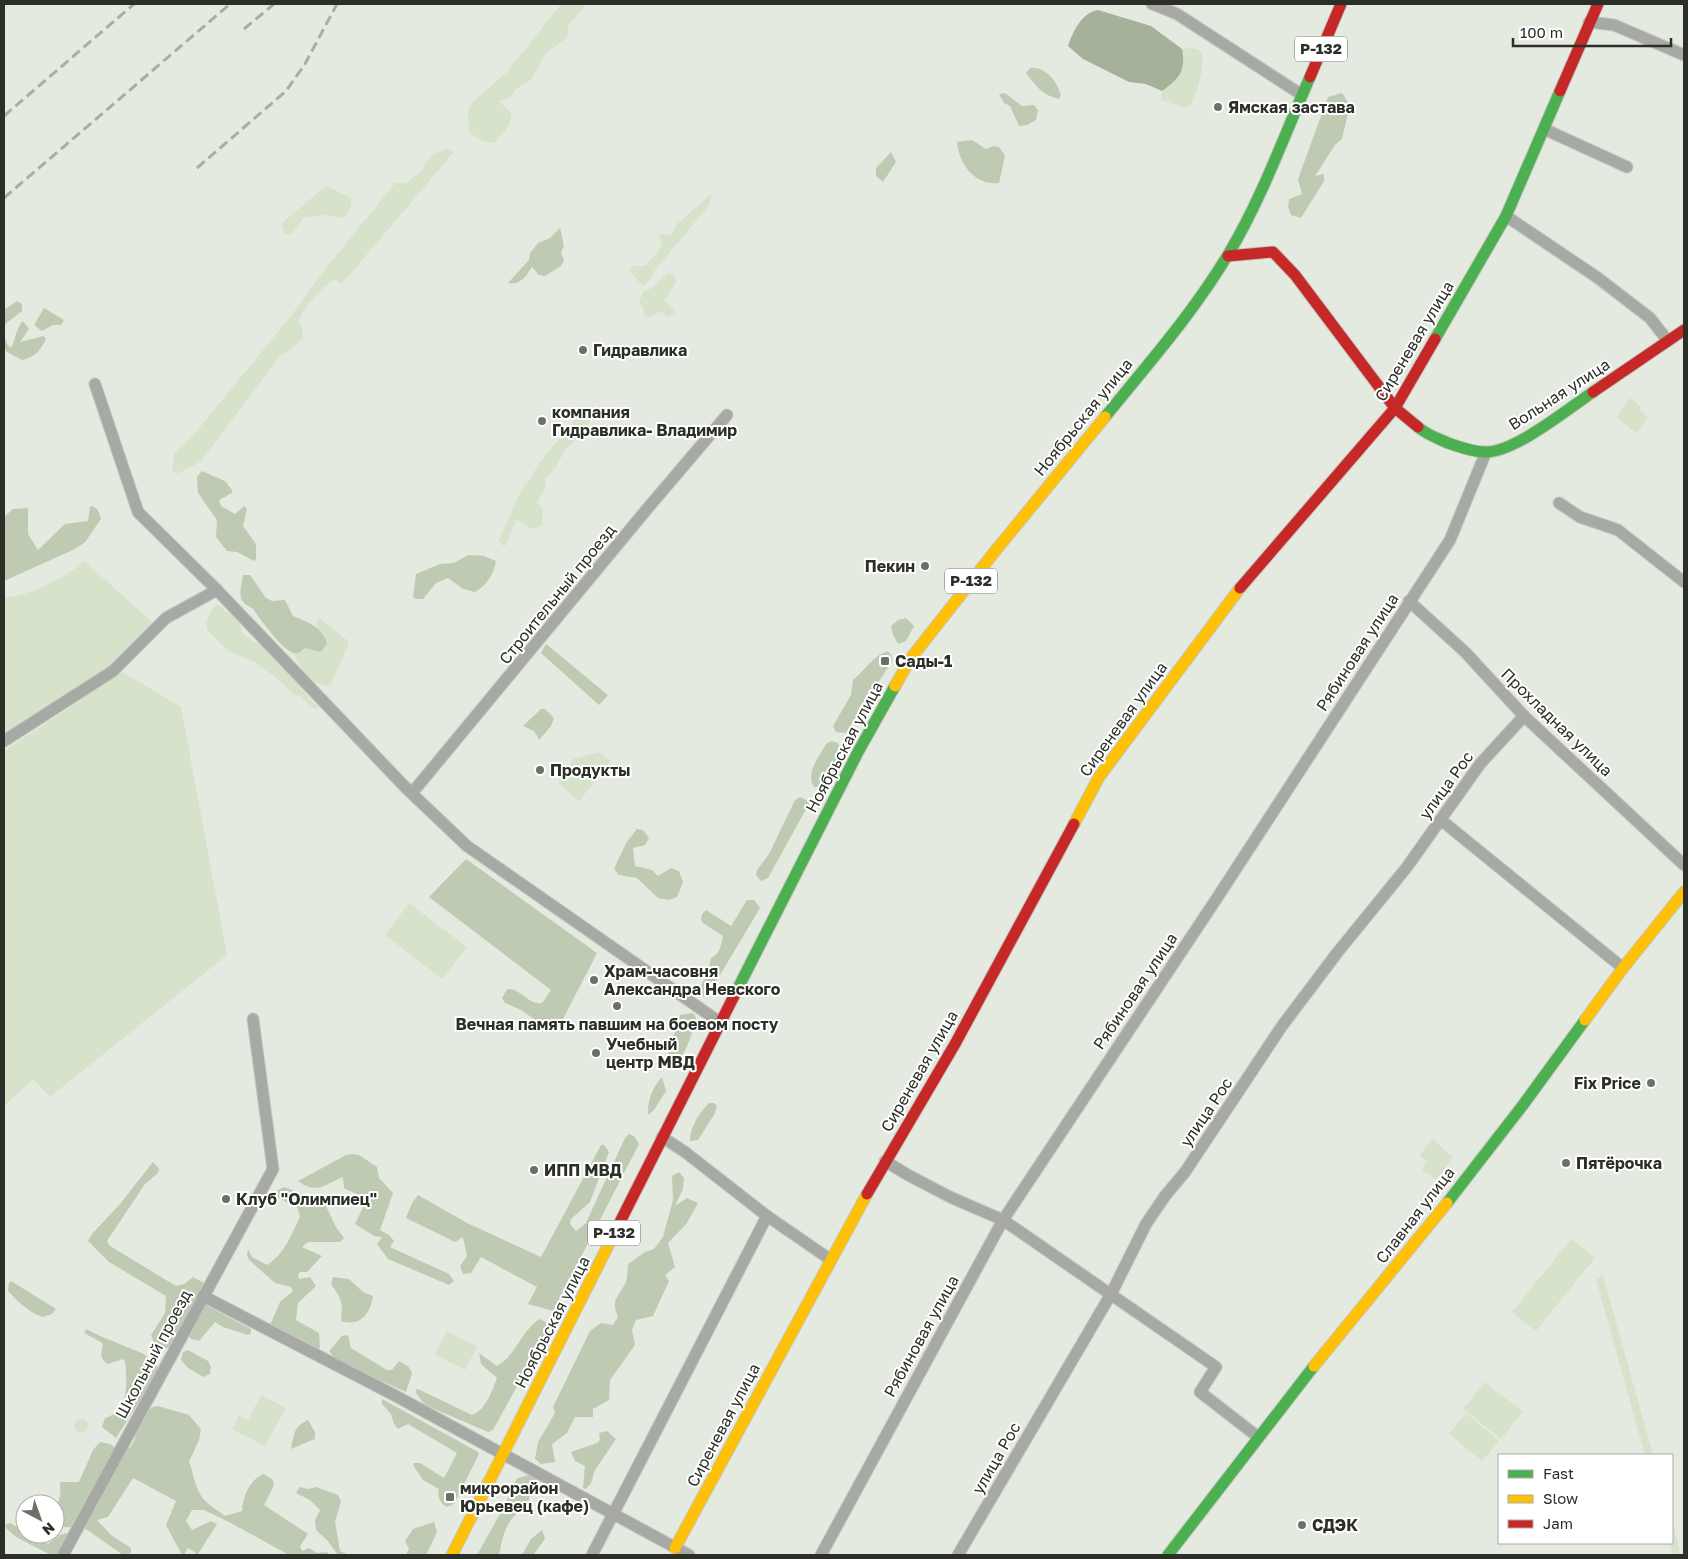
<svg xmlns="http://www.w3.org/2000/svg" width="1688" height="1559" viewBox="0 0 1688 1559" font-family="'Golos Text',sans-serif">
  <rect width="100%" height="100%" fill="#e5eae0"/>
  <g fill="#d7e2cb">
    <path d="M561 4H586L568 26 567 38 546 53 531 80 516 89 508 99 499 101C502 105 509 110 511 114 514 122 500 138 494 143L482 141 469 132 468 108 477 98 507 72Z"/>
    <path d="M1189 48C1192 49 1198 48 1200 51 1207 59 1197 96 1191 104 1189 107 1188 107 1185 108L1161 100 1162 91C1180 78 1186 71 1182 49Z"/>
    <path d="M448 148 454 152 341 285 335 279C316 293 309 301 298 321L302 325 303 339 278 358 200 462 179 473H174L172 468 175 452 195 433 291 316 327 267 395 183H406L422 171 426 162 436 153Z"/>
    <polygon points="326,186 351,198 351,206 344,218 324,215 303,218 291,235 284,234 284,228 281,224"/>
    <polygon points="711,194 710,204 655,270 649,281 643,286 628,270 634,266 645,266 662,247 659,235 663,234 671,235 677,224"/>
    <polygon points="668,273 673,275 677,281 664,300 675,312 669,317 659,311 650,317 644,316 644,308 639,303 643,292 652,288"/>
    <polygon points="1630,398 1641,407 1639,410 1648,418 1636,433 1616,417"/>
    <path d="M580 414 587 415 590 419 587 429 565 450 556 467 546 479 545 489 537 502 543 510 542 525C530 532 528 526 518 520 512 524 510 539 504 547L499 540 521 490 531 479 538 464Z"/>
    <path d="M84 561 152 622 106 671 4 738V598C30 595 65 579 84 561Z"/>
    <polygon points="218,604 226,612 234,613 240,621 241,632 254,642 267,647 308,697 318,706 318,709 311,707 300,696 293,694 280,681 255,662 228,651 210,633 207,629 206,621 213,608"/>
    <path d="M319 618 348 641 349 643 331 684 327 686C306 680 303 673 293 653H298L325 636 316 625Z"/>
    <polygon points="123,672 181,707 227,955 50,1097 33,1079 4,1106 4,751"/>
    <polygon points="599,752 611,761 579,801 559,784 559,777 573,759"/>
    <polygon points="409,903 467,947 442,979 385,935"/>
    <polygon points="1432,1139 1453,1157 1437,1180 1422,1170 1427,1162 1419,1156"/>
    <polygon points="1571,1239 1595,1258 1536,1331 1512,1312"/>
    <polygon points="1603,1275 1653,1455 1645,1455 1596,1280"/>
    <polygon points="447,1331 477,1347 465,1370 435,1354"/>
    <polygon points="1485,1382 1523,1412 1501,1439 1463,1409"/>
    <polygon points="261,1395 286,1408 265,1446 232,1429 239,1416 248,1420"/>
    <polygon points="1466,1413 1499,1441 1482,1461 1449,1434"/>
    <circle cx="81" cy="1426" r="7"/>
    <polygon points="1672,1521 1681,1555 1673,1555 1670,1543 1672,1543"/>
  </g>
  <g fill="#bfcab3">
    <path d="M1030 68C1045 66 1058 82 1061 96L1059 99C1043 96 1035 85 1026 73Z"/>
    <polygon points="1005,93 1022,106 1034,105 1038,110 1036,120 1027,125 1019,126 1010,106 1004,103 999,94"/>
    <polygon points="1342,93 1350,105 1342,139 1335,145 1315,176 1324,174 1324,181 1301,218 1291,215 1288,207 1289,199 1302,194 1298,179 1328,97"/>
    <path d="M972 140 986 149 994 146 999 147 1005 156 999 183C975 186 959 164 957 142Z"/>
    <polygon points="891,152 896,162 883,182 876,176 876,168"/>
    <path d="M560 228 564 246 561 252 564 261 561 266 545 276 539 275 532 267C526 276 521 285 508 283L529 260 530 253 538 243 550 238Z"/>
    <polygon points="17,301 22,304 22,311 4,325 4,310"/>
    <polygon points="44,308 64,320 61,325 53,325 42,331 34,325"/>
    <path d="M23 321 29 329 20 342 44 336 46 339C40 351 35 357 22 360L7 352 4 348V335L7 344 11 348C16 339 16 328 23 321Z"/>
    <polygon points="202,471 225,481 232,490 232,493 219,500 221,506 235,514 244,506 247,509 243,526 256,544 256,559 254,561 237,552 227,551 216,537 217,520 198,493 197,477"/>
    <path d="M90 506C98 507 99 512 101 519L85 542 75 549 4 581V517L13 509 28 508V534L38 550 65 524 88 521Z"/>
    <path d="M468 555 484 556 496 561C494 574 487 585 475 592L463 589 448 578 436 583 423 599H415L413 596 416 574 440 564 454 563Z"/>
    <path d="M243 575H250L266 598 272 601 285 600 293 616C307 622 322 626 327 643L321 652 305 648C301 651 299 654 294 653 282 651 260 618 252 608 235 601 241 590 243 575Z"/>
    <polygon points="906,618 914,626 906,641 898,644 893,635 891,626 898,620"/>
    <polygon points="546,644 608,695 599,705 541,653"/>
    <path d="M888 651 892 656V661L846 733 836 732 833 726 851 695 853 680C865 670 874 655 888 651Z"/>
    <polygon points="541,709 545,709 554,718 551,726 539,740 534,731 523,726"/>
    <path d="M831 741 838 743 841 751 825 783 820 787H814C805 773 819 757 826 744Z"/>
    <polygon points="800,797 810,802 768,878 761,881 756,875 757,870 769,854 795,800"/>
    <polygon points="637,829 643,830 649,838 645,845 633,848 635,866 652,870 658,876 671,868 679,871 683,882 677,897 668,900 658,898 637,878 619,875 614,869 626,843"/>
    <path d="M466 859 597 953 560 1025 553 1032 521 1010 505 1003 502 998 507 989C521 988 528 1005 542 1003L551 990 429 897Z"/>
    <path d="M747 900H754L760 908 708 995 703 997 701 985 708 972 711 958C720 954 721 945 723 936L703 923 701 920 702 914 706 910 731 926Z"/>
    <path d="M693 1013 696 1018C692 1034 684 1065 666 1068L665 1063 680 1015Z"/>
    <path d="M662 1077 666 1091 654 1110 648 1115C647 1101 653 1086 662 1077Z"/>
    <path d="M709 1103H714L717 1106 715 1113 698 1140 690 1141C690 1127 699 1113 709 1103Z"/>
    <polygon points="629,1134 634,1136 639,1144 553,1311 528,1304 537,1287 481,1257 471,1273 463,1274 460,1266 467,1256 463,1237 455,1242 406,1218 412,1203 418,1195 467,1223 541,1257 601,1145 604,1145 609,1152 590,1202 571,1219 570,1224 576,1231 586,1223 625,1138"/>
    <path d="M352 1154 359 1155 377 1167 379 1178 393 1193 380 1230 389 1235 394 1241 390 1247 449 1274 454 1281 449 1285 388 1259 377 1244 382 1237 374 1236 355 1224 367 1199 344 1188 343 1177C326 1184 317 1195 298 1181L346 1155Z"/>
    <polygon points="153,1162 159,1169 158,1173 145,1184 107,1241 110,1246 176,1286 184,1284 193,1277 204,1283 169,1348 156,1348 151,1335 165,1313 166,1296 109,1262 88,1241 92,1234 120,1204"/>
    <path d="M679 1172 684 1178 683 1189 675 1206 687 1198 698 1203 687 1223 668 1243 675 1267 665 1275 669 1281 653 1316 636 1320 632 1330 635 1345 610 1380 609 1400 593 1409V1417H575L567 1433 552 1444 555 1462 541 1464 535 1459 538 1442 555 1413 553 1407 590 1331 601 1323 613 1325 618 1317C611 1300 617 1299 625 1284 628 1279 627 1271 628 1264L645 1252 654 1249 663 1237 673 1200 672 1176Z"/>
    <path d="M284 1187 324 1202 336 1227 344 1238 340 1242H308L302 1247 322 1256 307 1272H300L298 1275 299 1279 310 1277 316 1286 298 1303 296 1320 319 1333 320 1348 313 1352 270 1325 280 1302 293 1291 291 1287 275 1283 249 1260 247 1255 248 1249 252 1257 267 1265C283 1256 293 1233 300 1216L297 1207 274 1196 276 1191Z"/>
    <path d="M333 1277 349 1279 363 1292 373 1296C370 1314 361 1327 341 1321 343 1303 342 1299 331 1284Z"/>
    <path d="M11 1281 56 1309 52 1314 42 1317C30 1313 16 1300 8 1291L9 1283Z"/>
    <polygon points="204,1304 251,1329 251,1333 248,1335 223,1327 215,1322 199,1341 191,1339 188,1335"/>
    <path d="M539 1319 544 1321 550 1326 493 1430 488 1432 425 1405 416 1393V1389L420 1390 472 1415C486 1410 492 1391 497 1378L481 1364 479 1353 497 1366C516 1355 521 1332 539 1319Z"/>
    <path d="M86 1329 100 1336 144 1354 160 1369 116 1438 102 1427 105 1418C130 1411 127 1381 125 1361L123 1359 108 1364C99 1359 101 1353 103 1345L101 1342 84 1333Z"/>
    <polygon points="348,1335 351,1348 387,1370 392,1370 399,1361 408,1366 412,1373 406,1392 337,1361 329,1351 342,1336"/>
    <polygon points="188,1350 208,1361 211,1367 210,1374 203,1377 188,1368 181,1360 183,1352"/>
    <path d="M382 1399 478 1452 479 1454 454 1504 447 1507C440 1503 437 1497 439 1489L423 1480 413 1465 414 1463H420L444 1478 457 1453 408 1424 398 1429 394 1424 391 1414 382 1404Z"/>
    <path d="M158 1406 189 1415 201 1429 199 1440 189 1462C193 1471 194 1482 199 1492 203 1502 216 1509 225 1516L242 1511C243 1496 249 1480 264 1474L273 1480 274 1485 264 1505 308 1534 300 1546 302 1551 309 1548 317 1553 327 1552 330 1555H289L229 1522 204 1510H192L186 1521 192 1530 211 1521 217 1524 198 1554 202 1555H195L196 1553 188 1548 184 1555H182L166 1525 176 1501 133 1478 108 1517 97 1520 111 1535 131 1548V1553L123 1555 83 1527H61C50 1514 58 1508 60 1495 61 1491 60 1486 60 1482H79L93 1450 100 1442 110 1444 122 1453C132 1449 137 1438 136 1427L152 1407Z"/>
    <path d="M308 1420 315 1432V1439L291 1449C294 1435 293 1427 308 1420Z"/>
    <polygon points="607,1431 616,1439 595,1470 591,1483 586,1489 583,1488 585,1466 575,1461 571,1452 597,1443 600,1440 599,1433"/>
    <path d="M532 1474 537 1479 530 1494 527 1508C506 1516 503 1536 499 1555H477L505 1505 514 1483 518 1478Z"/>
    <polygon points="300,1487 308,1489 316,1487 338,1495 341,1501 335,1522 340,1551 349,1555 338,1555 327,1540 316,1530 315,1520 320,1510 310,1500 296,1493"/>
    <polygon points="434,1522 437,1532 427,1553 424,1555 406,1555 409,1549 405,1541 413,1529"/>
    <polygon points="10,1523 25,1531 25,1534 30,1534 48,1544 60,1535 66,1533 68,1536 59,1553 51,1555 16,1537 6,1528 5,1525"/>
    <polygon points="542,1530 545,1539 533,1555 522,1555 531,1539"/>
  </g>
  <path fill="#a6b199" d="M1098 10 1151 26 1182 49C1186 71 1180 78 1162 91L1146 84 1129 82 1083 59 1068 46C1073 32 1081 13 1098 10Z"/>
  <g fill="none" stroke-linecap="round" stroke-linejoin="round">
    <defs>
      <g id="street">
        <polyline points="1152,4 1177,14 1302,95"/>
        <polyline points="1589,22 1614,25 1684,55"/>
        <polyline points="1544,129 1627,167"/>
        <polyline points="1506,216 1598,278 1650,318 1668,341"/>
        <polyline points="95,384 138,512 217,590 406,788 467,846 721,1023"/>
        <polyline points="1559,503 1580,517 1618,530 1684,582"/>
        <polyline points="1409,601 1465,652 1524,716 1684,865"/>
        <polyline points="4,741 113,671 166,618 217,590"/>
        <polyline points="412,793 647,509 727,415"/>
        <polyline points="1441,820 1623,968"/>
        <polyline points="662,1137 685,1152 767,1216 831,1260"/>
        <polyline points="885,1161 908,1175 950,1197 1003,1220 1216,1367 1200,1392 1258,1437"/>
        <polyline points="203,1296 394,1395 689,1555"/>
        <polyline points="63,1555 273,1169 253,1019"/>
        <polyline points="592,1555 767,1216"/>
        <polyline points="821,1555 1003,1220 1217,898 1450,540 1486,452"/>
        <polyline points="958,1555 1111,1294 1146,1224 1165,1196 1185,1172 1282,1026 1337,953 1407,867 1480,764 1524,716"/>
      </g>
      <g id="fast">
        <polyline points="1435,339 1506,216 1560,91"/>
        <path d="M1105 417C1148 364 1194 312 1229 253 1262 198 1284 136 1310 77"/>
        <path d="M1418 427C1427 435 1437 438 1448 443 1459 447 1474 452 1486 452 1515 452 1568 409 1593 392"/>
        <polyline points="734,996 858,752 895,686"/>
        <polyline points="1447,1203 1523,1105 1585,1020"/>
        <polyline points="1168,1555 1314,1366"/>
      </g>
      <g id="slow">
        <polyline points="895,686 911,658 996,550 1105,417"/>
        <polyline points="1074,824 1099,777 1240,588"/>
        <polyline points="1585,1020 1623,968 1684,892"/>
        <polyline points="1314,1366 1447,1203"/>
        <polyline points="675,1548 867,1194"/>
        <polyline points="452,1555 617,1228"/>
      </g>
      <g id="jam">
        <polyline points="1310,77 1341,4"/>
        <polyline points="1560,91 1598,4"/>
        <polyline points="1228,256 1273,252 1295,275 1395,408 1418,427"/>
        <polyline points="1593,392 1684,330"/>
        <polyline points="1240,588 1395,408 1435,339"/>
        <polyline points="867,1194 955,1044 1074,824"/>
        <polyline points="617,1228 734,996"/>
      </g>
    </defs>
    <use href="#street" stroke="#c4c7c0" stroke-width="13"/>
    <use href="#fast" stroke="#c4c7c0" stroke-width="13"/>
    <use href="#slow" stroke="#c4c7c0" stroke-width="13"/>
    <use href="#jam" stroke="#c4c7c0" stroke-width="13"/>
    <use href="#street" stroke="#a7a9a4" stroke-width="11"/>
    <use href="#fast" stroke="#4caf50" stroke-width="11"/>
    <use href="#slow" stroke="#ffc107" stroke-width="11"/>
    <use href="#jam" stroke="#c62828" stroke-width="11"/>
    <g stroke="#aaada6" stroke-width="3" stroke-dasharray="10 5" stroke-linecap="butt">
      <polyline points="244,29 274,4"/>
      <polyline points="4,116 134,4"/>
      <polyline points="197,168 286,91 305,64 337,4"/>
      <polyline points="4,198 230,4"/>
    </g>
  </g>
  <g fill="#6d7068" stroke="#fff" stroke-width="2">
    <circle cx="1218" cy="107" r="5"/>
    <circle cx="583" cy="350" r="5"/>
    <circle cx="542" cy="421" r="5"/>
    <circle cx="925" cy="566" r="5"/>
    <rect x="880" y="656" width="10" height="10" rx="2.5"/>
    <circle cx="540" cy="770" r="5"/>
    <circle cx="594" cy="980" r="5"/>
    <circle cx="617" cy="1006" r="5"/>
    <circle cx="596" cy="1053" r="5"/>
    <circle cx="1651" cy="1083" r="5"/>
    <circle cx="1566" cy="1163" r="5"/>
    <circle cx="534" cy="1170" r="5"/>
    <circle cx="226" cy="1199" r="5"/>
    <rect x="445" y="1492" width="10" height="10" rx="2.5"/>
    <circle cx="1302" cy="1525" r="5"/>
  </g>
  <g text-anchor="middle" stroke-width="4" stroke-linejoin="round" paint-order="stroke">
    <g fill="#fff" stroke="#6b6d68" stroke-width="1">
      <rect x="1295" y="36.5" width="52" height="25" rx="4"/>
      <rect x="945" y="568.5" width="52" height="25" rx="4"/>
      <rect x="588" y="1220.5" width="52" height="25" rx="4"/>
    </g>
    <g font-size="15" font-weight="bold" fill="#2c2e28">
      <text x="1321" y="54">Р-132</text>
      <text x="971" y="586">Р-132</text>
      <text x="614" y="1238">Р-132</text>
    </g>
    <g font-size="16" font-weight="bold" fill="#2c2e28" stroke="#fff" text-anchor="start">
      <text x="1228" y="113">Ямская застава</text>
      <text x="593" y="356">Гидравлика</text>
      <text x="552" y="418">компания<tspan x="552" dy="18">Гидравлика- Владимир</tspan></text>
      <text x="915" y="572" text-anchor="end">Пекин</text>
      <text x="895" y="667">Сады-1</text>
      <text x="550" y="776">Продукты</text>
      <text x="604" y="977">Храм-часовня<tspan x="604" dy="18">Александра Невского</tspan></text>
      <text x="617" y="1030" text-anchor="middle">Вечная память павшим на боевом посту</text>
      <text x="606" y="1050">Учебный<tspan x="606" dy="18">центр МВД</tspan></text>
      <text x="1641" y="1089" text-anchor="end">Fix Price</text>
      <text x="1576" y="1169">Пятёрочка</text>
      <text x="544" y="1176">ИПП МВД</text>
      <text x="236" y="1205">Клуб "Олимпиец"</text>
      <text x="460" y="1494">микрорайон<tspan x="460" dy="18">Юрьевец (кафе)</tspan></text>
      <text x="1312" y="1531">СДЭК</text>
    </g>
    <g font-size="16" fill="#2c2e28" stroke="#fff">
      <text transform="translate(1414 341) rotate(-59)" y="6">Сиреневая улица</text>
      <text transform="translate(1559 394) rotate(-33)" y="6">Вольная улица</text>
      <text transform="translate(1083 417) rotate(-51)" y="6">Ноябрьская улица</text>
      <text transform="translate(557 594) rotate(-51)" y="6">Строительный проезд</text>
      <text transform="translate(1357 652) rotate(-57)" y="6">Рябиновая улица</text>
      <text transform="translate(1123 719) rotate(-54)" y="6">Сиреневая улица</text>
      <text transform="translate(1557 722) rotate(44)" y="6">Прохладная улица</text>
      <text transform="translate(844 747) rotate(-62)" y="6">Ноябрьская улица</text>
      <text transform="translate(1446 785) rotate(-54)" y="6">улица Рос</text>
      <text transform="translate(1135 991) rotate(-56)" y="6">Рябиновая улица</text>
      <text transform="translate(919 1071) rotate(-60)" y="6">Сиреневая улица</text>
      <text transform="translate(1206 1112) rotate(-56)" y="6">улица Рос</text>
      <text transform="translate(1415 1215) rotate(-52)" y="6">Славная улица</text>
      <text transform="translate(552 1322) rotate(-63)" y="6">Ноябрьская улица</text>
      <text transform="translate(921 1336) rotate(-61)" y="6">Рябиновая улица</text>
      <text transform="translate(153 1354) rotate(-62)" y="6">Школьный проезд</text>
      <text transform="translate(723 1425) rotate(-62)" y="6">Сиреневая улица</text>
      <text transform="translate(996 1458) rotate(-60)" y="6">улица Рос</text>
    </g>
  </g>
  <rect width="1688" height="1559" fill="none" stroke="#2c2e28" stroke-width="10"/>
  <rect x="1498" y="1454" width="175" height="90" fill="#ffffff" stroke="#ababa9"/>
  <rect x="1508" y="1470" width="25" height="8" fill="#4caf50" stroke="#ababa9"/>
  <text x="1543" y="1479" font-size="15" fill="#2c2e28">Fast</text>
  <rect x="1508" y="1495" width="25" height="8" fill="#ffc107" stroke="#ababa9"/>
  <text x="1543" y="1504" font-size="15" fill="#2c2e28">Slow</text>
  <rect x="1508" y="1520" width="25" height="8" fill="#c62828" stroke="#ababa9"/>
  <text x="1543" y="1529" font-size="15" fill="#2c2e28">Jam</text>
  <g transform="translate(40 1519) rotate(139)"><circle r="24" fill="#ffffff" stroke="#ababa9"/>
  <path d="M0-4L9 19L0 12L-9 19Z" fill="#6d7068"/>
  <text y="-8" font-size="14" font-weight="bold" text-anchor="middle" fill="#2c2e28">N</text>
  </g>
  <path d="M1513 38v8h158v-8" fill="none" stroke="#2c2e28" stroke-width="2.5"/>
  <text x="1520" y="38" font-size="15" fill="#2c2e28" stroke="#ffffff" stroke-width="4" paint-order="stroke">100 m</text>
</svg>
